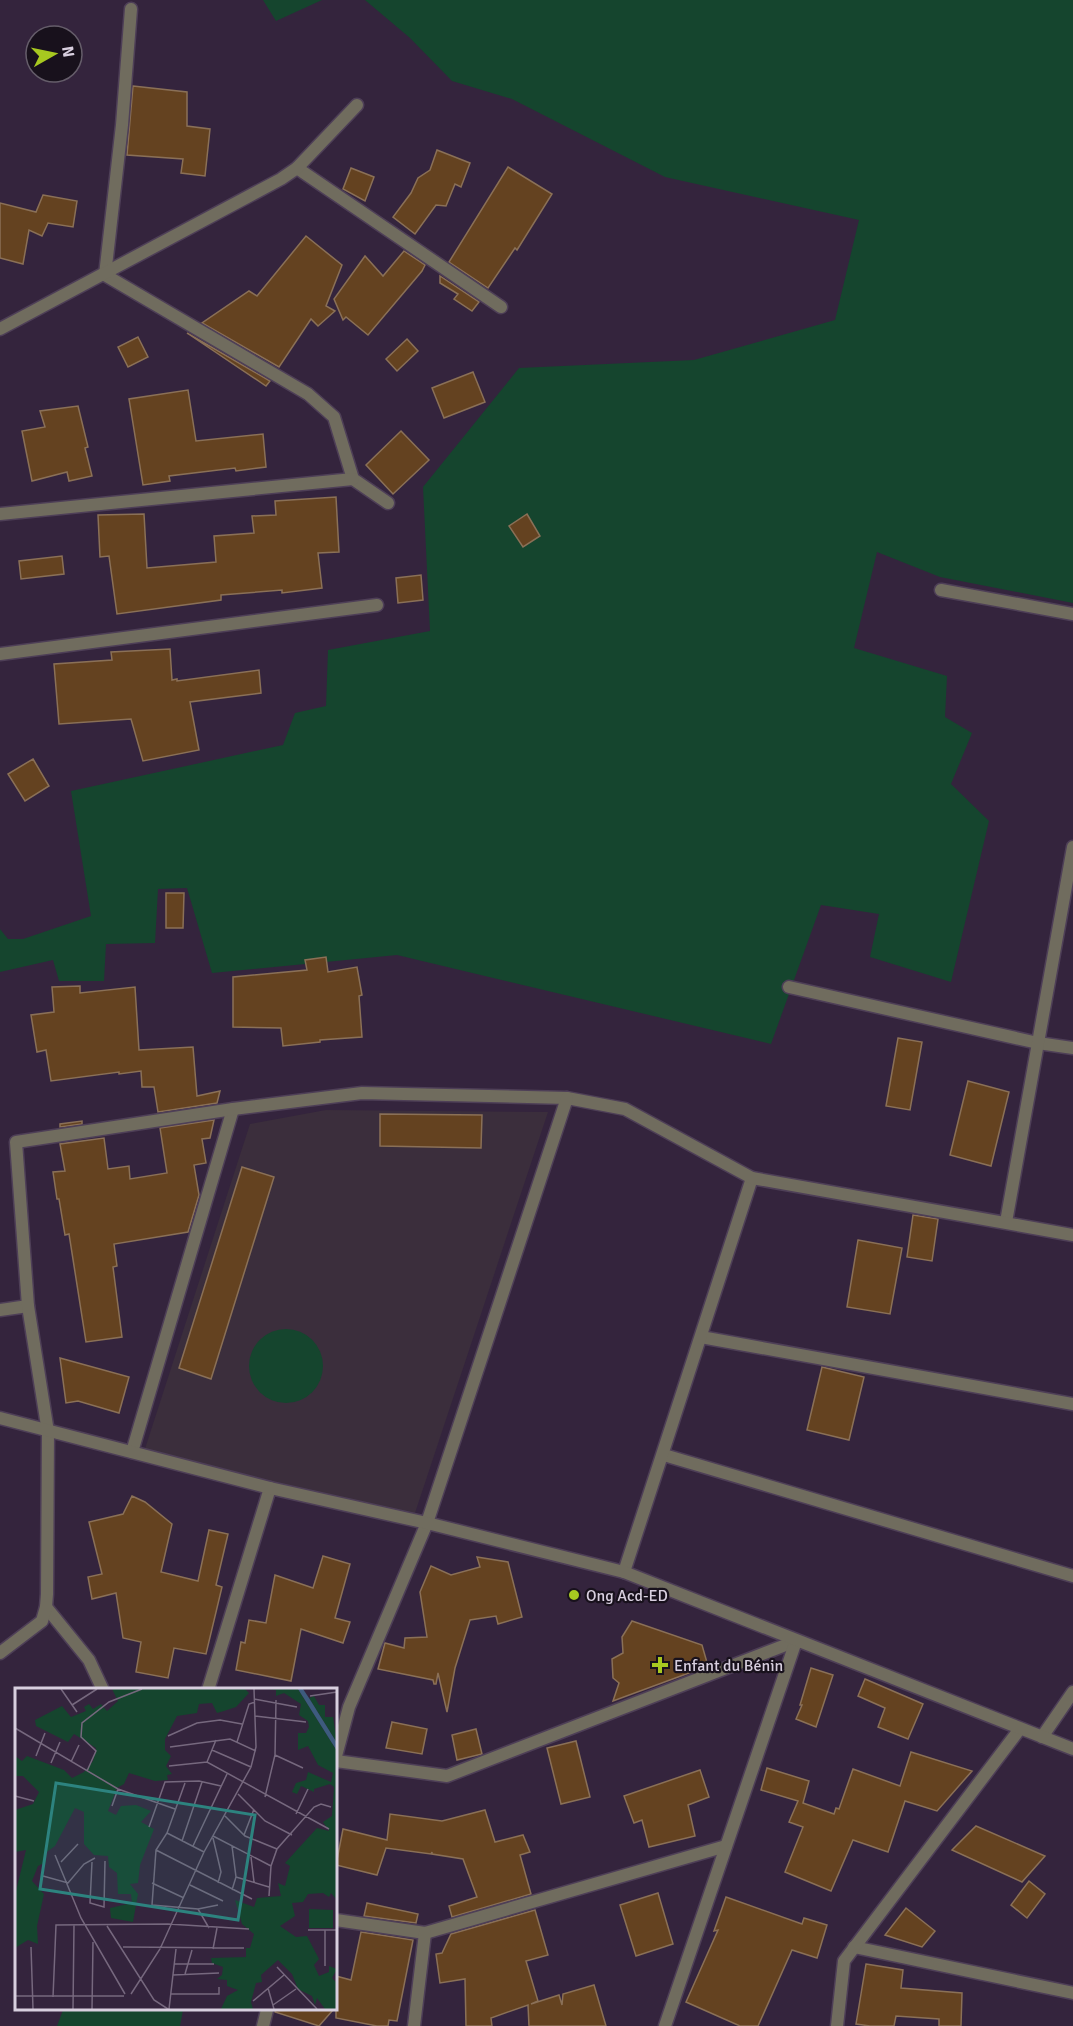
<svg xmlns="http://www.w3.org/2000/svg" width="1073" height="2026" viewBox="0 0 1073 2026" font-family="Signika,sans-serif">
  <rect width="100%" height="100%" fill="#34243d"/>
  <polygon fill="#3b2e3c" points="326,1110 548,1112 412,1522 143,1455 250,1124"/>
  <g fill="#15452e">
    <polygon points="263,0 322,0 276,21"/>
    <polygon points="365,0 1073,0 1073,603 940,577 877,552 854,648 947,676 945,717 972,733 951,784 989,821 951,982 870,957 879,914 821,905 771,1044 397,955 212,973 187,888 158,889 155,943 106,944 104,981 59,981 53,960 0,972 0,929 8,939 23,939 91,916 71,791 283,745 295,713 326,706 328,650 430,631 423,487 519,368 694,360 835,320 859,220 665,177 512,99 452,81 410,38"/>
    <circle cx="286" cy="1366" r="37"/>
    <polygon points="63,2010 183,2010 180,2026 57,2026"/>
  </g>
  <g fill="#644220" stroke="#8a7057" stroke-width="1.5">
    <polygon points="133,86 187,92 187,126 210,129 205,176 181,173 183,159 127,155"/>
    <polygon points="437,150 470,163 461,187 455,184 446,206 436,205 415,234 393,217 411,193 418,178 430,170"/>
    <polygon points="508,167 552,194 517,250 515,248 488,288 449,262"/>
    <polygon points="351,168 374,177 365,201 343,189"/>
    <polygon points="43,195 77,201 73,227 48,223 42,236 29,230 23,264 0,258 0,203 36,212"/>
    <polygon points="306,236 342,265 326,306 335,311 318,326 311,319 279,367 202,323 249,291 257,296"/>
    <polygon points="404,251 425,265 422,271 368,335 346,317 343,320 334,299 365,256 383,276"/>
    <polygon points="440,276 479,302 472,311 454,299 458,294 440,283"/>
    <polygon points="187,333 270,381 266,386"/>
    <polygon points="138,337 148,357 128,367 118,347"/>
    <polygon points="407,339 418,351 397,371 386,359"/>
    <polygon points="473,372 485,402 444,418 432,388"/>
    <polygon points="188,390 196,441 263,434 266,467 236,471 235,468 169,476 170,481 143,485 129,399"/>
    <polygon points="78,406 88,447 85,448 92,476 69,481 67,472 32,481 22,431 45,427 40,411"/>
    <polygon points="401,431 429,460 393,494 366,465"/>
    <polygon points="336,497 339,552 318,553 322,588 282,593 282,590 221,595 221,600 117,614 109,556 100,557 98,515 144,514 147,568 216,562 214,536 254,533 252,516 276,515 275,501"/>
    <polygon points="527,514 540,536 523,547 509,526"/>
    <polygon points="62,556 64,574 21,579 19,561"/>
    <polygon points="421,575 423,600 398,603 396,578"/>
    <polygon points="170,649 172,680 177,679 177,681 259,670 261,693 190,702 199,750 143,761 131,719 59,724 54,664 112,660 111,652"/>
    <polygon points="33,759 49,786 25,801 8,774"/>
    <polygon points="166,893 184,893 183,928 166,928"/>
    <polygon points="326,957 328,972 357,967 362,995 359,996 362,1037 320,1040 320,1042 283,1046 281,1028 233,1027 233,977 307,970 305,960"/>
    <polygon points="80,986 80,993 135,987 139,1050 193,1047 197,1096 220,1091 217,1103 158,1112 154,1087 142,1087 141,1071 119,1074 119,1072 51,1081 46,1050 37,1052 31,1015 54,1012 52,987"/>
    <polygon points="898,1038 922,1042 910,1110 886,1106"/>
    <polygon points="968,1081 1009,1092 991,1166 950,1155"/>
    <polygon points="380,1114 482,1115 481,1148 380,1146"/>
    <polygon points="214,1120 210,1138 202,1139 206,1163 194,1165 199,1195 188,1232 114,1244 117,1266 113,1267 122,1337 86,1342 69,1234 65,1235 59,1199 57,1199 53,1172 65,1171 60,1144 104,1138 108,1169 129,1166 130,1179 167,1173 160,1128"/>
    <polygon points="82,1121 82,1124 60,1127 60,1124"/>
    <polygon points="242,1167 274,1177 211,1379 179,1368"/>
    <polygon points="913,1215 938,1219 932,1261 907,1257"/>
    <polygon points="858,1240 902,1248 890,1314 847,1307"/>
    <polygon points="60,1358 129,1377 119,1413 78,1401 66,1403"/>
    <polygon points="822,1367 864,1377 849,1440 807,1430"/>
    <polygon points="132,1496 145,1502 172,1524 161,1572 198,1581 209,1530 228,1534 216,1585 222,1587 206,1654 174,1648 168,1678 136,1672 141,1642 123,1638 116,1593 92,1599 88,1577 102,1574 89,1522 123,1514"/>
    <polygon points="323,1556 350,1564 335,1618 350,1622 343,1643 301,1629 291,1681 236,1670 241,1642 245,1643 249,1620 266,1623 275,1575 313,1588"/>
    <polygon points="477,1557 508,1562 522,1617 498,1624 496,1616 470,1620 455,1668 447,1712 438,1673 436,1684 434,1684 433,1680 378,1669 385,1643 404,1648 405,1638 427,1637 420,1592 431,1566 451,1575 480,1567"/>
    <polygon points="632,1621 702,1645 708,1666 613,1701 619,1683 613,1678 612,1659 623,1653 622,1637"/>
    <polygon points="811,1668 833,1675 816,1727 796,1719 802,1705 800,1705"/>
    <polygon points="865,1679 923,1704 908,1739 878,1727 885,1708 858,1696"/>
    <polygon points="392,1722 427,1729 422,1754 386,1748"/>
    <polygon points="476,1729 482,1754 457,1760 452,1735"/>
    <polygon points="576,1741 590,1797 561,1804 547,1748"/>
    <polygon points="911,1752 972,1771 937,1811 905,1801 888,1852 853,1840 831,1891 785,1872 803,1827 789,1822 798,1801 761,1790 767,1768 809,1781 803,1803 834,1814 836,1808 839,1809 853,1769 900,1786"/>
    <polygon points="700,1770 709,1797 688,1805 695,1836 649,1847 642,1820 634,1823 624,1796"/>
    <polygon points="485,1810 495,1842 523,1835 530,1852 520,1855 531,1894 452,1917 449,1906 477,1897 463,1859 432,1854 432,1852 431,1854 386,1848 377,1875 336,1865 343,1829 387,1840 390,1814 442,1821"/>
    <polygon points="976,1826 1045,1856 1022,1882 952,1850"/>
    <polygon points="1029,1881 1045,1894 1027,1918 1011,1905"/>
    <polygon points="658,1893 673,1944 636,1956 620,1905"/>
    <polygon points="726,1897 802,1924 804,1918 827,1925 817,1958 792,1950 758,2026 740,2026 686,2002 718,1930 714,1931"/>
    <polygon points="367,1903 418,1914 416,1923 364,1916"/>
    <polygon points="906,1908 935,1931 922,1947 885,1935"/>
    <polygon points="535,1910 548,1955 526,1961 538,2001 531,2004 559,1995 562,2005 563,1994 594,1985 606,2026 529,2026 528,2005 491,2018 492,2026 466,2026 465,1979 440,1983 436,1954 442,1953 451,1934"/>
    <polygon points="361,1932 413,1940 397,2021 389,2020 388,2026 377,2026 336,2018 336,1976 351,1980"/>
    <polygon points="866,1964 903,1970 901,1988 962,1993 961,2026 939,2026 939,2019 896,2016 894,2026 870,2026 856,2024"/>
    <polygon points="275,2010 333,2010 319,2026 275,2012"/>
  </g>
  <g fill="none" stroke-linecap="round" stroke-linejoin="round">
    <defs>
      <g id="minor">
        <polyline points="131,9 122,125 105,275 308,394 334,417 353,479 388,503"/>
        <polyline points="297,168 501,307"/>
        <polyline points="0,329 281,179 297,168 357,105"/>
        <polyline points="0,514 353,479"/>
        <polyline points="941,590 1073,614"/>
        <polyline points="0,654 377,605"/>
        <polyline points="789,987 1038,1043 1073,1048"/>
        <polyline points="1006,1222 1073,847"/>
        <polyline points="0,1310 28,1306"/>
        <polyline points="701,1337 1073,1404"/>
        <polyline points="132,1452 233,1109"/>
        <polyline points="664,1455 1073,1576"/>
        <polyline points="624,1572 752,1178"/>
        <polyline points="46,1607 89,1660 103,1690"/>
        <polyline points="0,1653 42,1621 46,1607 47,1594 48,1432 28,1306 16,1142 233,1109 362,1093 567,1098 625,1109 752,1178 1073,1235"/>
        <polyline points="208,1690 270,1488"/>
        <polyline points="1042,1737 1073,1692"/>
        <polyline points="336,1756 349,1707 427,1523 567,1098"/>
        <polyline points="336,1761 447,1776 796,1641"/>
        <polyline points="336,1920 425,1933 726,1846"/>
        <polyline points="854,1947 1073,1993"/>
        <polyline points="263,2026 267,2010"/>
        <polyline points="414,2026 425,1933"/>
        <polyline points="665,2026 796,1641"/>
        <polyline points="837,2026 844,1961 1019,1730"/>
      </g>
      <polyline id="tertiary" points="0,1418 270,1488 427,1523 624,1572 1073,1749"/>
    </defs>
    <use href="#minor" stroke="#4e3f57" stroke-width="15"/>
    <use href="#tertiary" stroke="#4e3f57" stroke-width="15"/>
    <use href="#minor" stroke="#706c5e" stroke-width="12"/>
    <use href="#tertiary" stroke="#706c5e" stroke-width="12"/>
  </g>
  <g fill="#a7c820" stroke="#18111c" stroke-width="2">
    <circle cx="574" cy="1595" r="6"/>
    <path d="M657 1656h6v6h6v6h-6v6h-6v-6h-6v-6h6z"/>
  </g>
  <g text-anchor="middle" stroke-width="4.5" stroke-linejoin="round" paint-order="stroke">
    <g font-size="16" fill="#d8cfdf" stroke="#18111c" text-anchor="start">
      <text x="586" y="1601">Ong Acd-ED</text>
      <text x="674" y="1671">Enfant du Bénin</text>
    </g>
  </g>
  <g transform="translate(15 1688)">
    <rect width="322" height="322" fill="#34243d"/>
    <path d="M97 1H230L234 5 221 19 209 23 202 25 197 15 184 16 182 25 162 28 150 51V62L156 68 151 78 157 86 152 87 153 92 140 93 114 85 109 96 102 100 93 123 101 127 106 118 121 117 136 123 126 134 139 141 125 177 123 195 115 196 123 206 118 234 96 230 95 220 117 215 116 206H103L102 185 94 179 93 168 79 167 69 156V124L60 120 40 158 29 166 31 174 23 178 17 193 29 206 22 238 23 256 13 252 0 260V207L11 162 0 164V122L18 116 24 104 8 88H0V68L7 73 12 68 49 82 57 90 69 84 78 73 81 60 59 46 53 54 21 38 20 32 47 18 56 29 71 23 69 19 74 16 78 21 86 16 92 23 103 13ZM253 1H283L322 63V212L316 205 314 209 308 205 293 206 288 214 277 215 280 228 265 238 281 249 292 248 304 271 299 277 304 288 314 284V278L322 281 317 290 322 295V321H310L302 310 300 317 297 308 283 301 277 286 263 272 246 287 247 294 241 295 236 314 238 321H206L212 308 223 302 212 298V292L202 291 207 287 208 279 197 275 196 270 231 269V260H235L239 246 227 236 220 212 239 219 242 210 266 208 263 195 270 198 275 178 270 175 302 140 314 143 308 134 317 128 319 99 315 96 299 101V104L286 98 282 106 277 104 281 95 291 92 293 84 316 94 318 85 303 77 293 58 283 62V45H291L294 39 293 33 284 27 286 16 269 5 261 8V2ZM299 8 304 17H310V29H318L322 55 294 10ZM294 221 318 222V240H294Z" fill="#15452e"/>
    <path d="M283 1H288L294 10 322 55V63Z" fill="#3d5b7e"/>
    <path fill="none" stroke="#76687e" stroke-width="1.5" d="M46 1 62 24M295 8 322 4M239 11 282 19M57 17 82 1M240 28 291 34M0 40 103 101 160 121M153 48 182 35 205 32 227 36M222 54 234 16 240 14M155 59 215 51 241 63M197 62 236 79M260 67 288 80M21 68 30 45M56 74 64 57M192 74 201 52M36 75 45 54M154 78 192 74 314 141M72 83 81 63 66 49 67 35 94 14 127 1M170 95 152 145 141 162 137 217 183 221 194 240M223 106 250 133 277 147M0 108 19 113M250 109 260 67 261 12M97 118 103 101M281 126 293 101M210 128 230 148 262 161M134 139 150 94 184 93 206 98M152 145 189 164M229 147 239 121M198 148 256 178M198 150 206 184 203 195M167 153 187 94M178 158 212 86M141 162 237 211M40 167 66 230 110 306M236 169 239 194M46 174 63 156M77 174 75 215 89 219 90 173M28 188 53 195 69 176 80 170M221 189 254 199M137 195 169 210M175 197 208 213M217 202 221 189 217 158M254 208 256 178 262 161 299 119 306 116 316 119M183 221 203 217M92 238 139 312 153 321M293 242H322M16 259 18 321M108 259 229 260M198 261 202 240M159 276H199M310 278V242M262 279 302 321M170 286 177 262M158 287 204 285M253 300 259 321M116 306 145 261 189 164 236 79 241 59 239 1M156 306H204V299M0 308H109M38 309 41 237 153 236 234 241M238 313 269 287M258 317 281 301M58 321 59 237M77 321 78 254M154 321 161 261"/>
    <path fill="#2d837f" fill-opacity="0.15" stroke="#2d837f" stroke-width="3" d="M41 95 240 127 223 232 25 201Z"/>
    <rect width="322" height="322" fill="none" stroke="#d8cfdf" stroke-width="3"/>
  </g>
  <g transform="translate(54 54) rotate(81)"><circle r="28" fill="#18111c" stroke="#655d6a" stroke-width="1.5"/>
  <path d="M0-4.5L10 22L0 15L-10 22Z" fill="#a7c820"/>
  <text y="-9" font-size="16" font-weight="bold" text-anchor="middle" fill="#d8cfdf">N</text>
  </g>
</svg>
